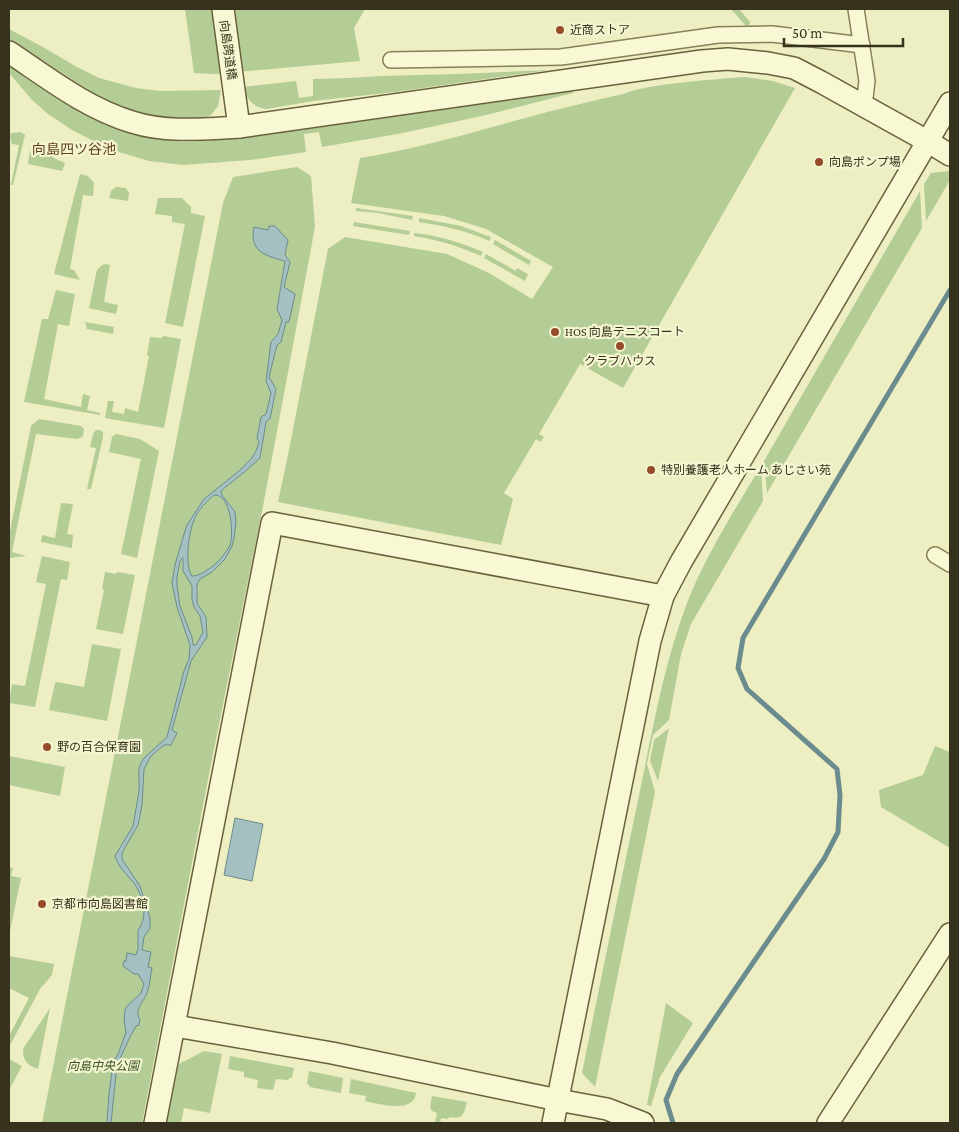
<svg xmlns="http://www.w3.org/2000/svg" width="959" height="1132" viewBox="0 0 959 1132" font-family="'Crimson Pro','Noto Sans JP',serif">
  <rect width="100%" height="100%" fill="#edeec1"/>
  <g fill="#b4cc95">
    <polygon points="185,9 365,9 354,28 360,61 215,74 194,73"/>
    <polygon points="731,9 739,9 750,22 749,25 746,26"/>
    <polygon points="9,29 41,46 77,67 99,78 136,88 160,91 221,90 218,106 211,115 204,118 176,118 153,116 131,111 93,93 9,39"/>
    <polygon points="9,65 48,91 60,100 108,126 157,139 182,142 207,141 238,136 572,89 573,93 486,115 403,133 322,147 319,132 304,134 306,152 250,160 183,165 149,161 119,152 97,143 72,130 48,114 32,100 9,73"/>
    <path d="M549 70 395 92 313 101 267 109C254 108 246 99 243 87L296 81 299 98 313 96V79L349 78 381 76 457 74Z"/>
    <path d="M744 77 773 81 795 88 623 388 580 364 539 434 544 437 540 442 536 439 504 493 513 499 501 545 278 502 289 450 328 249 345 237 447 254 489 273 532 299 553 267 486 229 444 216 351 203 360 158C417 149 473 132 529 117 557 109 585 103 614 96 621 95 628 92 635 90 670 82 709 80 744 77Z"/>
    <polygon points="21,132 25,135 13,185 11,185 19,145 12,144 10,137 11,133"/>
    <path d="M35 145 54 158 65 163 62 171 28 164C29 157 29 149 35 145Z"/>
    <polygon points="297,167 311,176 315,227 264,501 211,764 142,1123 42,1123 223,203 233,177"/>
    <polygon points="950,171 950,180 926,221 924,184 931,173"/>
    <polygon points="80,174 88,176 94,183 93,196 83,195 70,269 74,270 80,280 54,274"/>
    <polygon points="116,187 126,188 129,193 128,201 109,198 111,191"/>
    <polygon points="920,191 922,228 767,493 764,461"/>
    <polygon points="158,198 182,198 191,207 191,213 205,216 183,327 165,323 185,224 172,222 172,216 155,214"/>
    <polygon points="356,208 413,216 412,220 378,213 356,211"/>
    <path d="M419 218 461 226 491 237 489 241C466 230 443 226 419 222Z"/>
    <polygon points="354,222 410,231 409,235 353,226"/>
    <path d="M414 233C440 236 460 242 483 252L481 256C458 246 439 240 414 236Z"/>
    <polygon points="495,240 531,261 529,265 493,244"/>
    <polygon points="486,254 516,271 517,268 528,274 525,281 484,258"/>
    <polygon points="106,264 110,265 104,302 118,305 116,314 89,308 97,270 102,265"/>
    <polygon points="56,290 75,294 69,326 58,324 44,399 81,407 83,394 90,396 87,410 100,413 100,415 24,402 42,319 48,319"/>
    <polygon points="85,322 114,327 113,334 87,329"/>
    <polygon points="163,336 181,339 164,428 105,418 108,401 114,401 112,412 124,414 125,408 138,412 149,356 147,355 150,337 162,338"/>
    <polygon points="39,419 81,426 84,429 83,436 78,439 36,434 12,552 26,556 9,558 9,536 31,426"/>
    <polygon points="96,430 100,430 103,432 103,437 91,489 87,489 96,448 90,447 93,434"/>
    <polygon points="116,434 140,439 159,451 137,558 121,554 141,459 109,452 112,437"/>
    <path d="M761 466 763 501 691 624 681 654 669 720 653 735 647 764 655 792 595 1087 582 1073C601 979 620 885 640 791 653 727 664 664 687 603 706 555 734 511 761 466Z"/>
    <polygon points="61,503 73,504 67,534 73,535 72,548 41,542 42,535 55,538"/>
    <polygon points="42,556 70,562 67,580 61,579 35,707 9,703 12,684 25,686 46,584 36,582"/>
    <polygon points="105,572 116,574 117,572 135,575 123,634 96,629 104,590 102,589"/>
    <polygon points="92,644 121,649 107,721 49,710 55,683 56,682 84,687"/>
    <polygon points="669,728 658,781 650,761 654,740"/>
    <polygon points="935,746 950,752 950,848 881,807 879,790 923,775"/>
    <polygon points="9,756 65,767 60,796 9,785"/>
    <polygon points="9,867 13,868 11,876 21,878 9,936"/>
    <polygon points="9,956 54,964 52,975 40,989 9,1047 9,1036 29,998 9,988"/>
    <polygon points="666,1003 693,1023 660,1077 651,1106 647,1105"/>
    <path d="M50 1008 38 1069C27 1065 23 1061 23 1049Z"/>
    <polygon points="204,1051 222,1054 210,1113 184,1108 181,1123 167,1123 179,1064"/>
    <polygon points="230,1056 294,1068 292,1077 287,1080 276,1079 273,1090 257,1088 258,1080 244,1077 244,1072 228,1069"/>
    <polygon points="9,1059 22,1066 9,1090"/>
    <polygon points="309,1071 343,1078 341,1093 310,1087 307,1083"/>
    <path d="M351 1079 416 1093C414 1114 379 1104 365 1101L366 1096 349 1093Z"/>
    <path d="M432 1096 467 1102C464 1114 463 1120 449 1117L448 1119 441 1118 440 1123H435L437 1113 432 1111 430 1107Z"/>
  </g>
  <g fill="#a4c0c0" stroke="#6b8c8e" fill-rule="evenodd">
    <path d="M269 226H275L288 240 285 255 290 262 284 287 295 294 289 322H286L281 342 277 345 269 377 276 389 270 419 266 422 260 458 248 469 222 490 221 492 222 495 235 512 236 522 234 538 232 546 225 559 212 572 200 579 197 584V603L206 617 207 637 191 661 172 730 177 733 171 745H164L151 756 144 769 142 805 138 825 122 853V859L140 886 150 918V928L144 937 142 950 151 952 148 967 152 968C150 976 150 985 147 993 143 1003 134 1009 140 1020L139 1025 136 1026 129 1039 117 1065 111 1123H107L109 1094 113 1063 119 1052 126 1032 124 1021 125 1010 127 1006 141 993 144 984 138 974H134L123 966 124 961H126L127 953 136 955 138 949V930C149 916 143 895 133 882 126 874 118 866 115 856L133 826 139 791V768L141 763 144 758 167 737 184 671 189 659 190 645 177 607 172 583 175 565 184 534 187 525 204 499 239 471 251 459 256 451 259 442 257 438 261 417 266 414 271 393 266 381 271 342 278 334 282 320 277 309 285 261C265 256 249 251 254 227L268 230ZM214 495C231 494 234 533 230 545 226 554 217 563 209 569 204 572 199 576 192 576 184 565 189 532 194 520 198 510 206 502 214 495ZM182 558H183V571L192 586V600L194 607 200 616 203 632 196 645H193L192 637 180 606 177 586V577L180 561Z"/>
    <polygon points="235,818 263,824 252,881 224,875"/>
  </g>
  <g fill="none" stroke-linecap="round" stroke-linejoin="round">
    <polyline stroke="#6b8c8e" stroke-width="5" points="673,1123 666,1100 677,1074 824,859 838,832 840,795 837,769 747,689 738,668 743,638 950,290"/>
    <defs>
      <g id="street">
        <polyline points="856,9 867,81 864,106"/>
        <polyline points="391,60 561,57 718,35 772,34 862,45"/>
        <polyline points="935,555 950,564"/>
      </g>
      <g id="secondary">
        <polyline points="223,9 239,127"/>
        <path d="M9 52C48 78 86 108 132 122 166 133 204 129 239 127L702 61 728 59 768 63 794 68 821 82 927 141 950 155"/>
        <polyline points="175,1026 332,1053 558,1100 607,1109 643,1123"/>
        <polyline points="155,1123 272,523 663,596"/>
        <polyline points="553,1123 650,641 663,596 681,562 950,103"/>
        <polyline points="828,1123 950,934"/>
      </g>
    </defs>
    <use href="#street" stroke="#878059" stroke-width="18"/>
    <use href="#secondary" stroke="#69613c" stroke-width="24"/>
    <use href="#street" stroke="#f8f9d4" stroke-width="15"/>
    <use href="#secondary" stroke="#f8f9d4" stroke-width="21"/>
  </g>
  <g fill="#964b29" stroke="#f4f5d1" stroke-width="2">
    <circle cx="560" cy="30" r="5"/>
    <circle cx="819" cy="162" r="5"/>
    <circle cx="555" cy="332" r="5"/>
    <circle cx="620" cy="346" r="5"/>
    <circle cx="651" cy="470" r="5"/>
    <circle cx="47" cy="747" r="5"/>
    <circle cx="42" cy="904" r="5"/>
  </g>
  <g text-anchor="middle" stroke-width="4.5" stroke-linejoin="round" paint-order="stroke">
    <g font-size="12" fill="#37321d" stroke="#f4f5d1" text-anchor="start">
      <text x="570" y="34">近商ストア</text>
      <text x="829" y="166">向島ポンプ場</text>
      <text x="565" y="336">HOS 向島テニスコート</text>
      <text x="620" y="365" text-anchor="middle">クラブハウス</text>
      <text x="661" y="474">特別養護老人ホーム あじさい苑</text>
      <text x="57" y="751">野の百合保育園</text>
      <text x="52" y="908">京都市向島図書館</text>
    </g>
    <g font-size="12" fill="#37321d" stroke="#f4f5d1">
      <text transform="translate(228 50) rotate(82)" y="4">向島跨道橋</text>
    </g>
    <g font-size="12" font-style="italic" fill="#385424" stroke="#f4f5d1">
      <text x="103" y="1070">向島中央公園</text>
    </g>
    <g font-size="14" fill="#64421c" stroke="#f4f5d1">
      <text x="74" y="154">向島四ツ谷池</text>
    </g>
  </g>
  <rect width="959" height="1132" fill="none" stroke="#37321d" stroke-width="20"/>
  <path d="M784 38v8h119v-8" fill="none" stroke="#37321d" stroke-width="2.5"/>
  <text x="792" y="38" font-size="15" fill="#37321d" stroke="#f4f5d1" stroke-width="4" paint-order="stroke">50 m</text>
</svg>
